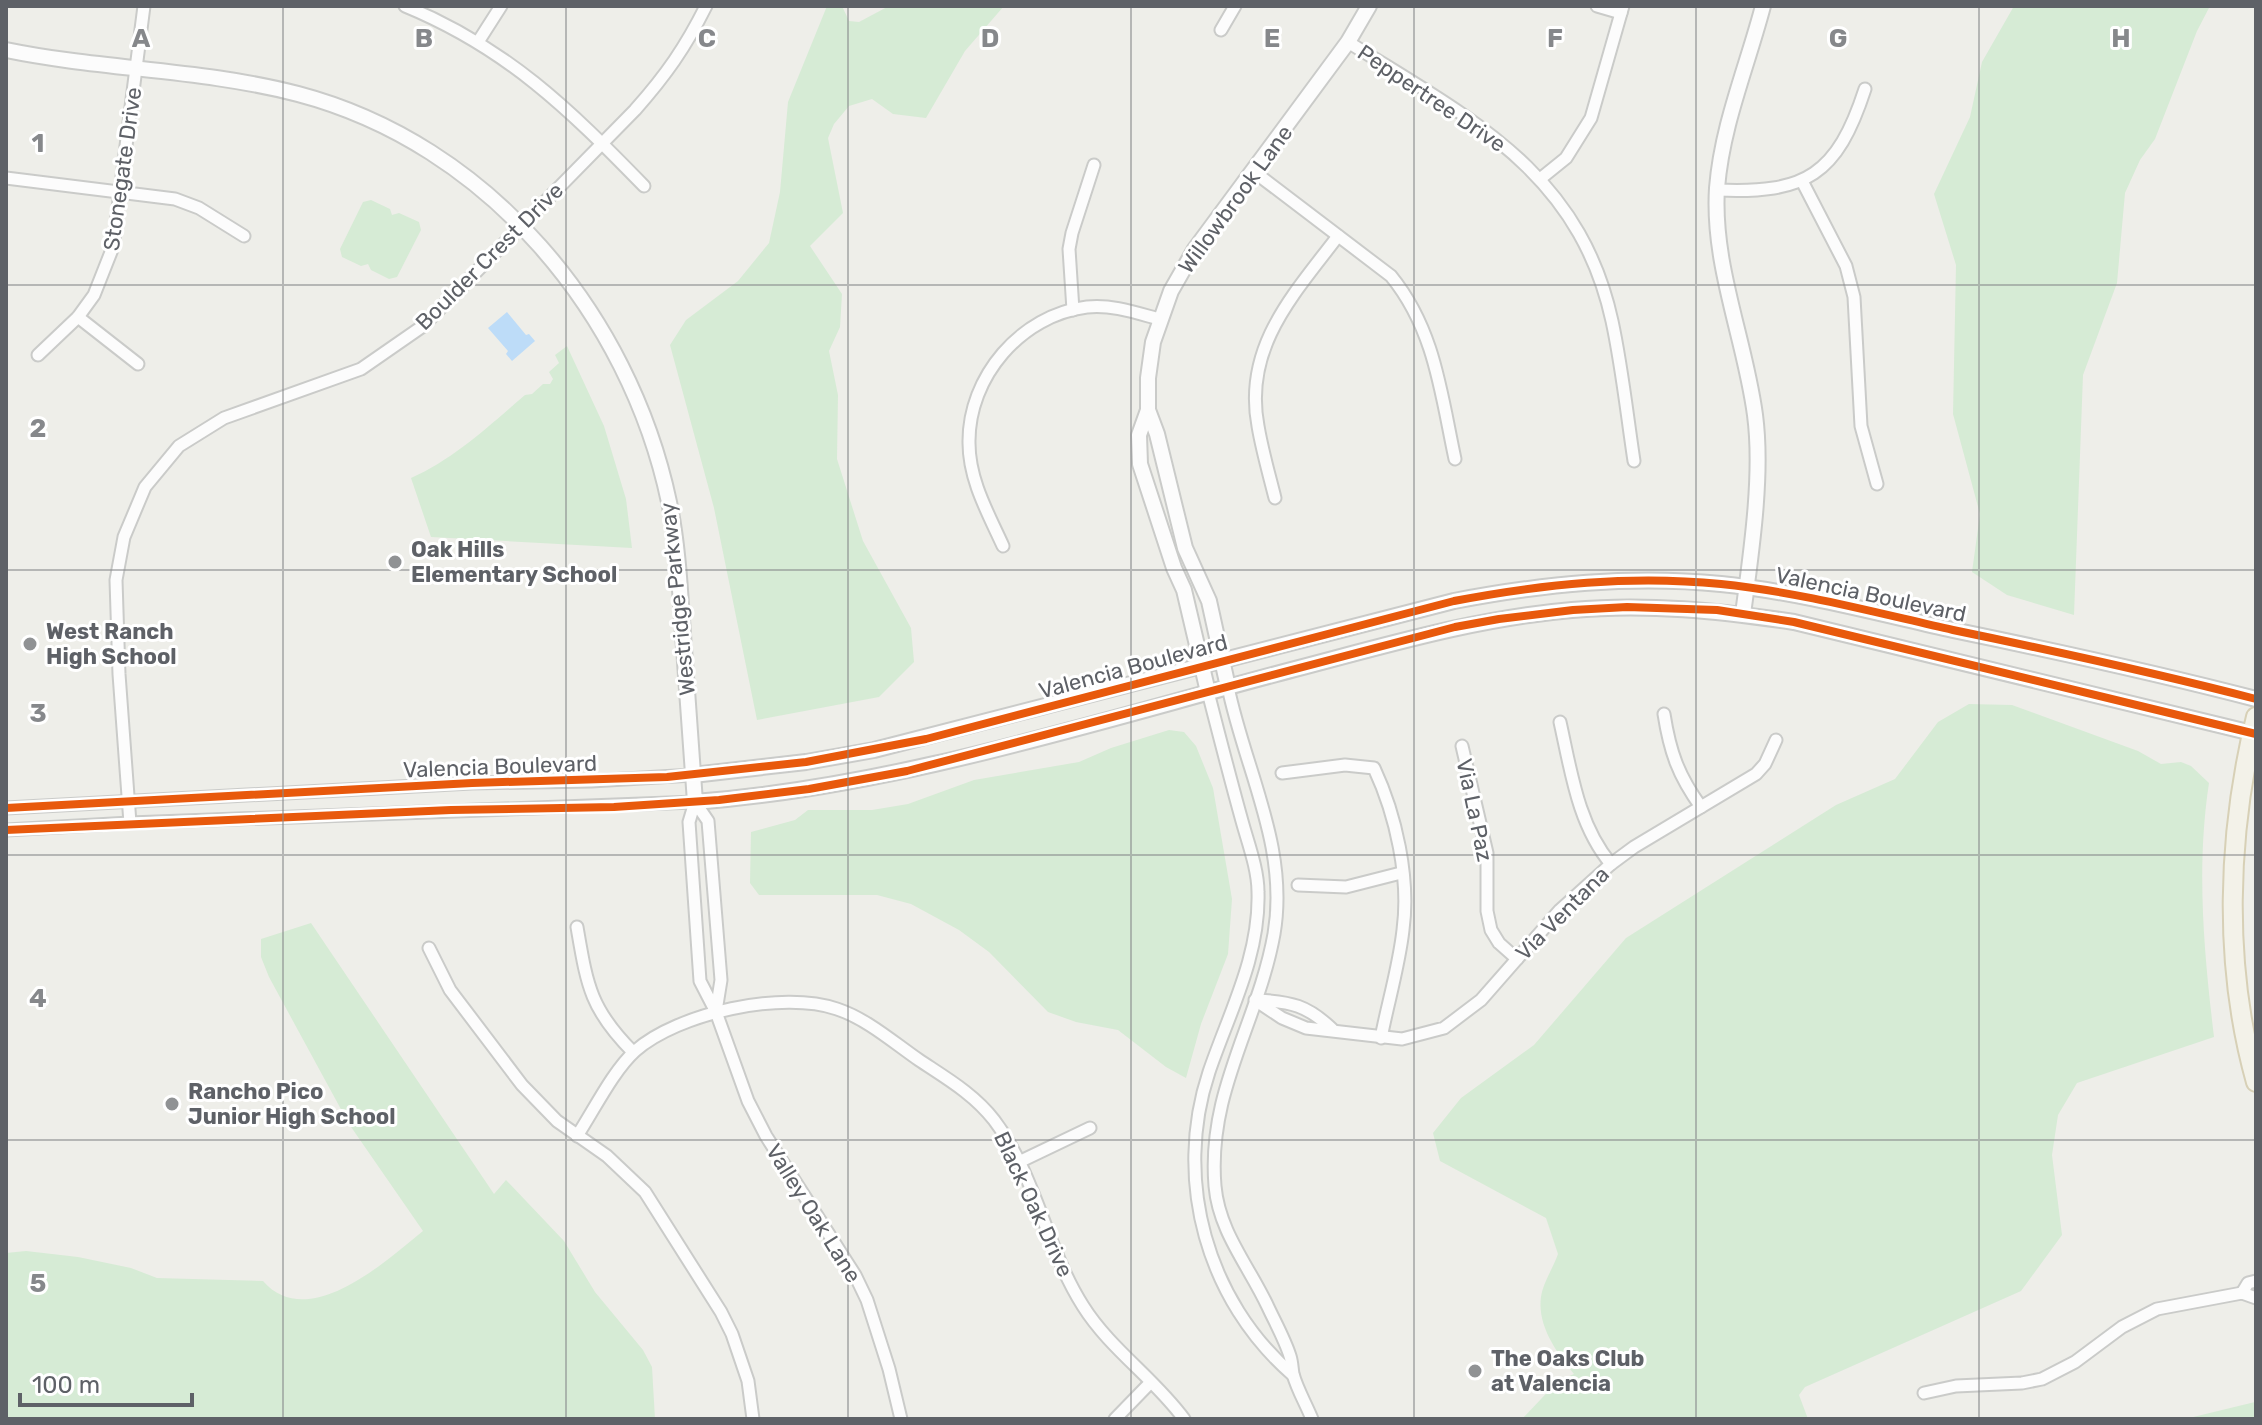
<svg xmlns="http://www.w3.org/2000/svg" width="2262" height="1425" viewBox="0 0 2262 1425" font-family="Rubik,sans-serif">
  <rect width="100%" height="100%" fill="#eeeee9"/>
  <g fill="#d6ebd5">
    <polygon points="827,6 842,6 849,21 859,22 889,6 1004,6 965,51 926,118 893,114 872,99 849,106 834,124 828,138 843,213 810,246 842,294 840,327 829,351 838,395 837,459 863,541 911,628 914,662 879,697 757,720 714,508 670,345 686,320 738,281 769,243 780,192 788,102"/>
    <polygon points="2014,6 2210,6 2197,31 2155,139 2140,160 2125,193 2117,283 2083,375 2074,615 2007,595 1972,572 1980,514 1953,414 1956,265 1934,194 1970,117 1982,62"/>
    <polygon points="371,200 390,209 392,215 399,213 419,222 421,230 397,277 389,279 371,270 368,264 361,266 342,257 340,249 363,202"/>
    <path d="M567 346 604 426 626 499 632 548 431 537 411 478C454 459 490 425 525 395L532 394 543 384H550L553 379 549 372 559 363 555 355Z"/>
    <path d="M1969 704 2012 705 2138 751 2161 764 2181 762 2191 766 2209 783C2196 868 2204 953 2214 1037L2077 1083 2058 1115 2052 1155 2062 1235 2021 1291 1805 1387 1799 1395 1808 1419H1522L1558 1381 1574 1374C1557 1353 1537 1326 1541 1297 1543 1283 1553 1268 1558 1254L1546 1218 1440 1161 1433 1133 1461 1098 1534 1045 1626 938 1836 805 1895 779 1938 722Z"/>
    <polygon points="1169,730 1184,732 1196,746 1213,788 1232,899 1228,954 1201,1024 1186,1078 1166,1067 1118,1030 1076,1022 1048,1012 989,952 959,930 911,904 877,895 759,895 750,883 751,832 795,820 808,810 872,810 908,804 974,780 1079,762 1111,748"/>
    <path d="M311 923 494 1194 506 1180 564 1241 595 1292 643 1350 652 1367 655 1419H6V1253L26 1251 78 1257 131 1268 157 1278 263 1281C308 1333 386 1261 423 1231L349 1124 269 977 261 957V939Z"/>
    <polygon points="2256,1400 2256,1419 2185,1419 2255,1402"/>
  </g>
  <polygon fill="#bddcf8" points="507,312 526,335 529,334 535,341 512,361 506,354 508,351 488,328"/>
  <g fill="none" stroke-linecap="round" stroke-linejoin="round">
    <defs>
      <g id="minor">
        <path d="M405 6C507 48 569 109 644 186"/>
        <polyline points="1597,6 1621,13"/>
        <polyline points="1221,30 1235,6"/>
        <polyline points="478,42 501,6"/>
        <path d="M1348 42C1467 117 1579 170 1612 321 1622 367 1627 415 1634 461"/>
        <path d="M1253 171 1391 276C1435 330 1441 394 1455 459"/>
        <polyline points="6,178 175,199 199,208 244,236"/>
        <polyline points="1540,179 1566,158 1591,118 1623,6"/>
        <polyline points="1802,181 1846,266 1854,297 1861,426 1877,484"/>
        <path d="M1717 190C1806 194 1837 175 1865 89"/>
        <polyline points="1073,310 1069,249 1072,233 1094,165"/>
        <polyline points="78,317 138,364"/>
        <polyline points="38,355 78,317 94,295 113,247 144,6"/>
        <path d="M1275 498C1269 474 1262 450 1258 426 1243 347 1294 294 1338 236"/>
        <path d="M1003 546C988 513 969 480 969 443 968 377 1021 315 1087 307 1111 304 1137 313 1159 319"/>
        <path d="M1228 687C1245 770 1289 847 1274 934 1258 1023 1207 1091 1215 1186 1219 1232 1249 1266 1268 1307 1275 1322 1285 1340 1290 1356 1292 1362 1292 1368 1293 1374 1297 1389 1306 1404 1312 1419"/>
        <path d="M1208 692C1219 735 1230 778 1242 821 1248 843 1258 869 1258 892 1260 956 1229 1013 1209 1072 1173 1180 1207 1301 1293 1375"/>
        <path d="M1664 714C1670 752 1678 775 1701 807"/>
        <path d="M1560 722C1571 771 1578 825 1611 864"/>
        <polyline points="1462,746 1487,853 1487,911 1491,930 1499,943 1517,959"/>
        <path d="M1282 773 1345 765 1374 768C1396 815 1410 878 1403 930 1399 966 1388 1002 1381 1038"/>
        <polyline points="695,802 689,822 700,981 716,1012 748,1101 766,1136 855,1275 867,1300 889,1369 901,1419"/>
        <polyline points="695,802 708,821 721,980 716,1011"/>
        <polyline points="6,808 472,783 591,781 693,775"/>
        <path d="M130 823 119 674 116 580 124 537 145 487 179 446 224 418 361 369 423 326 635 110C666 75 685 48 706 6"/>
        <polyline points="6,830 130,823 695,802"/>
        <polyline points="1298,885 1346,887 1401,873"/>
        <path d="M577 927C587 985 590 1009 633 1052"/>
        <polyline points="429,948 450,990 522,1085 557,1121 607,1156 645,1192 721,1312 732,1334 748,1381 753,1419"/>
        <polyline points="1255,1000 1282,1018 1306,1028 1402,1039 1444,1028 1481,1000 1560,910 1611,864 1634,847 1756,774 1765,764 1776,740"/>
        <path d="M1258 1000C1291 1002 1307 1005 1332 1029"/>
        <path d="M577 1136C594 1110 613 1071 635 1051 678 1013 783 990 837 1009 867 1019 893 1042 919 1060 946 1078 974 1094 994 1120 1036 1175 1046 1248 1083 1306 1110 1349 1154 1378 1184 1419"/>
        <polyline points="1019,1162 1090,1128"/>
        <polyline points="2242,1293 2248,1283 2256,1281"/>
        <polyline points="1924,1393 1956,1386 2022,1383 2042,1379 2075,1362 2122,1327 2157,1309 2242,1293 2256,1298"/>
        <polyline points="1115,1419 1150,1383"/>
      </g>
      <g id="tertiary">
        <path d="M6 50C103 70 202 69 298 94 488 144 629 313 669 502 678 545 680 590 683 634 687 690 691 746 695 802 900 786 1097 721 1295 669 1387 645 1477 618 1572 610 1647 603 1720 611 1794 622L2252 733"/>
        <polyline points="1148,410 1157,434 1185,548 1209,601 1228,687"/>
        <path d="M1743 614C1751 554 1763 475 1755 415 1745 339 1712 265 1717 188 1722 125 1747 67 1763 6"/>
        <polyline points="1208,692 1184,590 1174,568 1140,464 1139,435 1148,410 1148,378 1153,342 1171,291 1195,249 1348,42 1369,6"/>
        <path d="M693 775 806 762 874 750 1454 601C1543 584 1631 575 1721 584 1799 592 1877 613 1953 630 2055 651 2156 673 2256 699"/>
      </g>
      <path id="primary" d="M2256 717C2227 835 2223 965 2256 1082"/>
    </defs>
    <use href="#minor" stroke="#cacbc9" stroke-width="15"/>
    <use href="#tertiary" stroke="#cacbc9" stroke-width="18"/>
    <use href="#primary" stroke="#d7d0b6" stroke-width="22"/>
    <use href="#minor" stroke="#fcfcfc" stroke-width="11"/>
    <use href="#tertiary" stroke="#fcfcfc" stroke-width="14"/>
    <use href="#primary" stroke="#f3f2e9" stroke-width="18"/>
    <defs>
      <g id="cycleway">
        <path d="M6 808 472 783 667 777 806 762 926 739 1454 601C1543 584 1631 575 1721 584 1799 592 1877 613 1953 630 2055 651 2156 673 2256 699"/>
        <polyline points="6,830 451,810 614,807 719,800 809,789 907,771 1455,627 1499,619 1573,610 1627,607 1717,610 1794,622 2256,734"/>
      </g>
    </defs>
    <use href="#cycleway" stroke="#fff" stroke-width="13"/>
    <use href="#cycleway" stroke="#e8590c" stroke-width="8"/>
  </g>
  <path fill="none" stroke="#86888b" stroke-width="2" stroke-opacity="0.55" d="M283 6V1419M566 6V1419M848 6V1419M1131 6V1419M1414 6V1419M1696 6V1419M1979 6V1419M6 285H2256M6 570H2256M6 855H2256M6 1140H2256"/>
  <g fill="#909294" stroke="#fff" stroke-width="3">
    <circle cx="395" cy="562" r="8"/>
    <circle cx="30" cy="644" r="8"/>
    <circle cx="172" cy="1104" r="8"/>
    <circle cx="1475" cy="1371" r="8"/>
  </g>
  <g text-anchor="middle" stroke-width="6" stroke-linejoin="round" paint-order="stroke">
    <g font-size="22" fill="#5e6167" stroke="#fff">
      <text transform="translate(1432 98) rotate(34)" y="8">Peppertree Drive</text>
      <text transform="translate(122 169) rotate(-82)" y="8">Stonegate Drive</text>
      <text transform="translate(1235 199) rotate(-54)" y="8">Willowbrook Lane</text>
      <text transform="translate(489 256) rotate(-45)" y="8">Boulder Crest Drive</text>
      <text transform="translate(1871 594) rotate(12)" y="8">Valencia Boulevard</text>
      <text transform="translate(677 599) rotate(-96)" y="8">Westridge Parkway</text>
      <text transform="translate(1133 666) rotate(-15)" y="8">Valencia Boulevard</text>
      <text transform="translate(500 766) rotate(-2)" y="8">Valencia Boulevard</text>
      <text transform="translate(1475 810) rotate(78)" y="8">Via La Paz</text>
      <text transform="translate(1562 913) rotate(-45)" y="8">Via Ventana</text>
      <text transform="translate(1034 1204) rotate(65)" y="8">Black Oak Drive</text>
      <text transform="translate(814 1213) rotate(58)" y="8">Valley Oak Lane</text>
    </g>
    <g font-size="22" font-weight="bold" fill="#5e6167" stroke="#fff" text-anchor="start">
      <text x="411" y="557">Oak Hills<tspan x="411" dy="25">Elementary School</tspan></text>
      <text x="46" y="639">West Ranch<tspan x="46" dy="25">High School</tspan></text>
      <text x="188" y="1099">Rancho Pico<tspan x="188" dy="25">Junior High School</tspan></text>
      <text x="1491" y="1366">The Oaks Club<tspan x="1491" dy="25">at Valencia</tspan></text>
    </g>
  </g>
  <g font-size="26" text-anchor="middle" font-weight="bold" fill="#86888b" stroke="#fff" stroke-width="6" stroke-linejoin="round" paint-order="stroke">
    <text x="141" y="47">A</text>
    <text x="424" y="47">B</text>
    <text x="707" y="47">C</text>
    <text x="990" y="47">D</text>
    <text x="1272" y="47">E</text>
    <text x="1555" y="47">F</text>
    <text x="1838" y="47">G</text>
    <text x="2121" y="47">H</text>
    <text x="38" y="152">1</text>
    <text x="38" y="437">2</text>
    <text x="38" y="722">3</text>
    <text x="38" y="1007">4</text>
    <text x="38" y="1292">5</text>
  </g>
  <rect width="2262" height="1425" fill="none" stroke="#5e6167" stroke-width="16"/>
  <path d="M20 1393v12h172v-12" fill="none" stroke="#5e6167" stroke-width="4"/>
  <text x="32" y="1393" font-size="24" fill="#5e6167" stroke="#ffffff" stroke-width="6" paint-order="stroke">100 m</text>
</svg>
